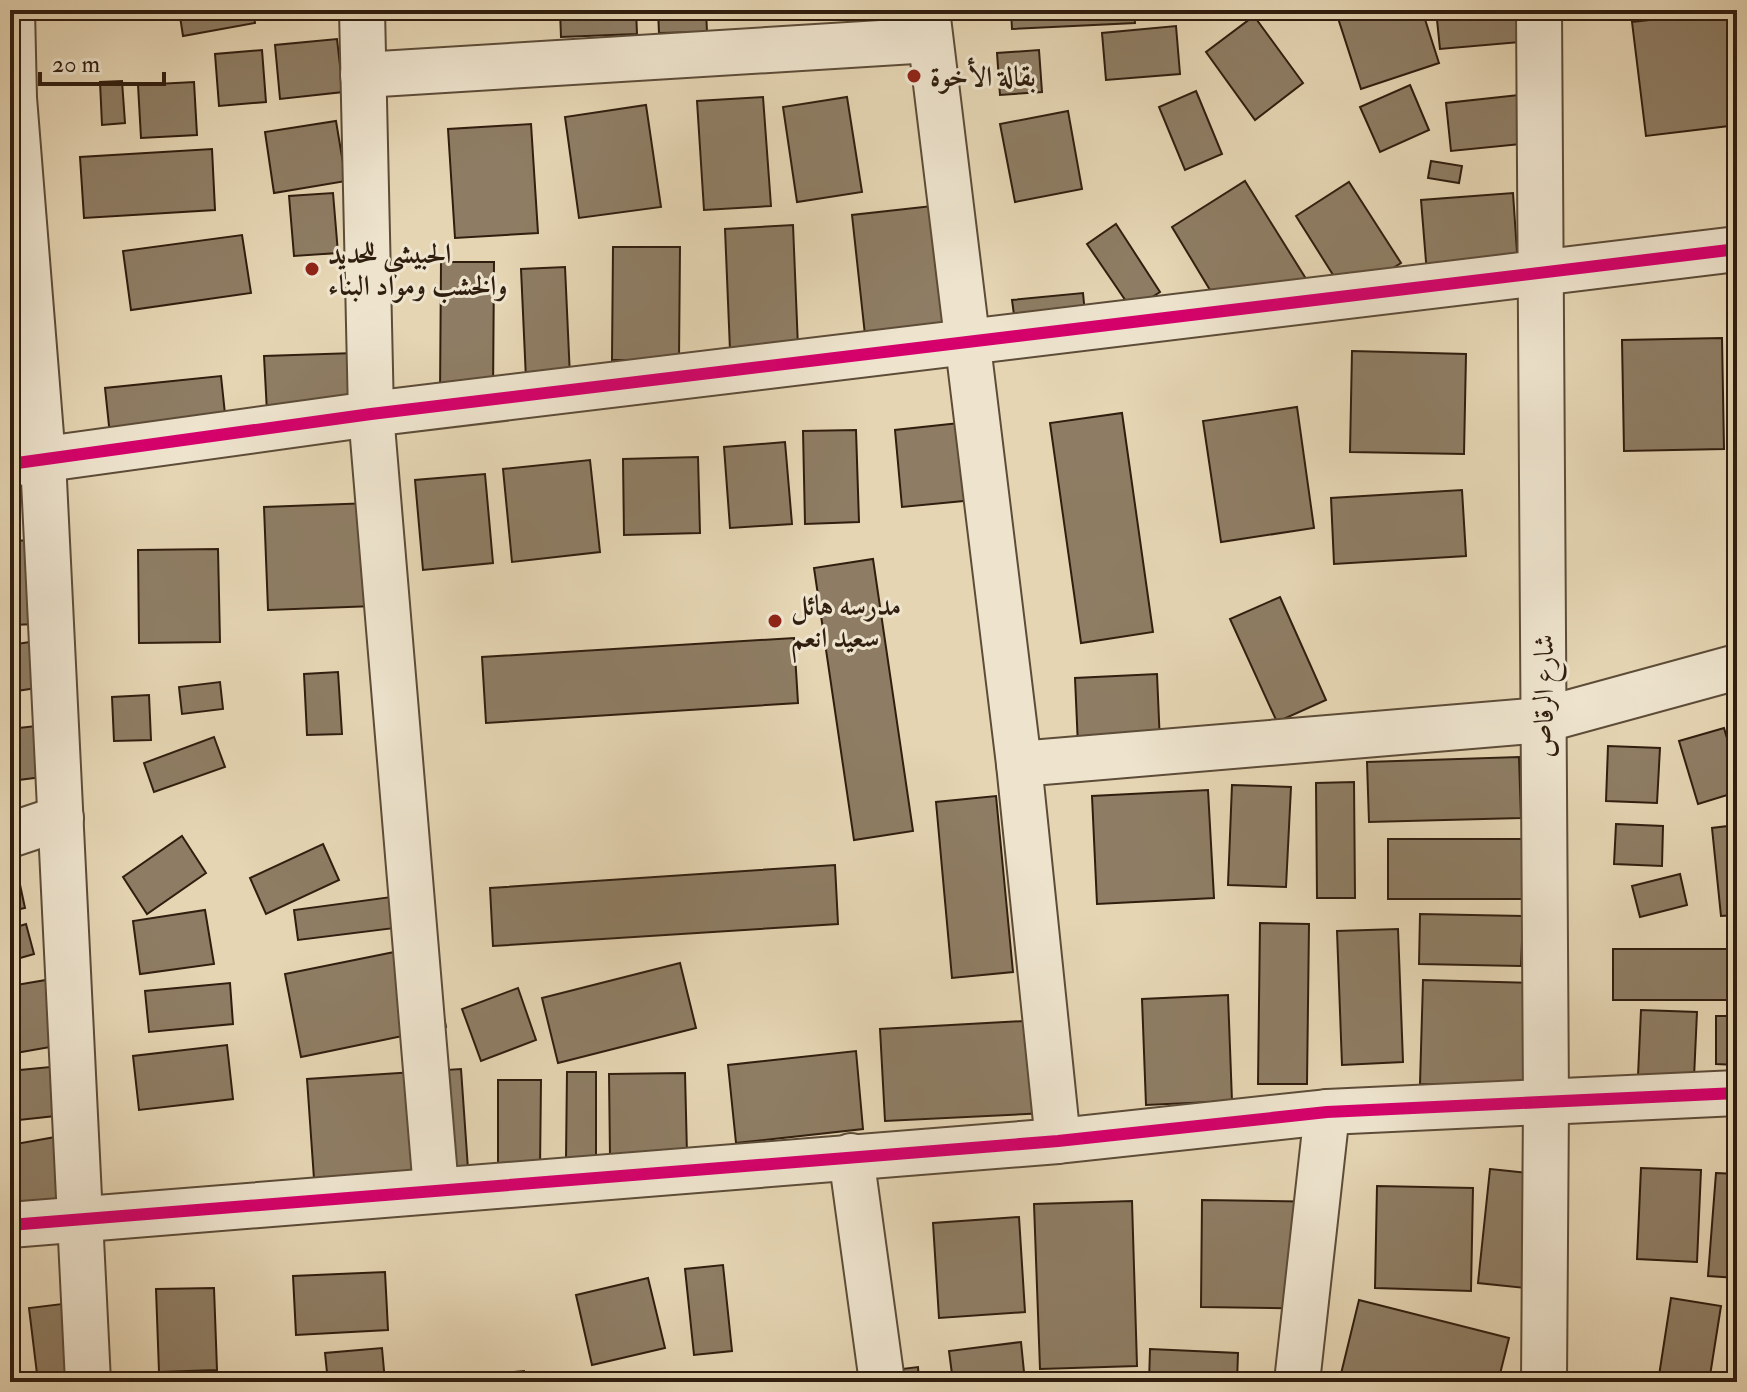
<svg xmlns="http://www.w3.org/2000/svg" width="1747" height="1392" viewBox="0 0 1747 1392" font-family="'IM FELL Double Pica',Amiri,serif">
  <rect width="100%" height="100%" fill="#e5d5b3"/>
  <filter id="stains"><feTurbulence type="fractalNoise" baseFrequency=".0025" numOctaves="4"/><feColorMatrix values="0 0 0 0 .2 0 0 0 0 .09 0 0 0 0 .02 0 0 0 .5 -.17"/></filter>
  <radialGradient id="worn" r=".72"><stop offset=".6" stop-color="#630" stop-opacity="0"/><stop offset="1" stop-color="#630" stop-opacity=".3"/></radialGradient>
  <g fill="#8e7d64" stroke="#301e0f" stroke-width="2">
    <polygon points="179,10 253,10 255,23 183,36"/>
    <rect x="279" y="10" width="64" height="4"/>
    <polygon points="560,10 636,10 637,34 561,37"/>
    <polygon points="658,10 706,10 707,32 659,33"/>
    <polygon points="879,10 937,10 935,27 878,19"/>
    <polygon points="1011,10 1134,10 1135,23 1012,29"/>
    <polygon points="1360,10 1422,10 1439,63 1361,89 1338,18"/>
    <polygon points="1436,10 1528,10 1531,41 1440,49"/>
    <polygon points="1737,10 1737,125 1646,136 1632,22"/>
    <polygon points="1254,16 1303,83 1255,120 1206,52"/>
    <polygon points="1176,26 1180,74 1106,80 1102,33"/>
    <polygon points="337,39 343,92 280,99 275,45"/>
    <polygon points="262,50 266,102 219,106 215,54"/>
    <polygon points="1039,50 1042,92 1000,95 997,53"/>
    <polygon points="122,81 125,123 102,125 100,82"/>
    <polygon points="194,82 197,135 141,138 138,85"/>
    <polygon points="1410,85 1429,130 1380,152 1360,107"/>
    <polygon points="1196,91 1222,154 1185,170 1159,107"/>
    <polygon points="1528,94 1532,143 1451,151 1446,103"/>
    <polygon points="763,97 771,206 704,210 697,101"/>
    <polygon points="847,97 862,192 797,202 783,107"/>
    <polygon points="646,105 661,207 579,218 565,117"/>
    <polygon points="1068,111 1082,189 1015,202 1000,124"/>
    <polygon points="336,121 346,181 274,193 265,132"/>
    <polygon points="531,124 538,233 455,238 448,129"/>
    <polygon points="212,149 215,210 84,218 80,157"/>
    <polygon points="1431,161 1462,166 1459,183 1428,178"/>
    <polygon points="1245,181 1308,282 1233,328 1172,227"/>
    <polygon points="1349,182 1401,263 1347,297 1296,216"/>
    <polygon points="333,193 338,253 294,256 289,196"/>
    <polygon points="1513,193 1518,267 1427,274 1421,200"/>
    <polygon points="959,203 973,323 865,335 852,215"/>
    <polygon points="1116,224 1160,292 1132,310 1087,244"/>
    <polygon points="793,225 798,347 730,350 725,229"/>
    <polygon points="242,235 251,293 131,310 123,251"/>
    <polygon points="613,247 680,247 679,360 612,360"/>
    <polygon points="441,262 494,262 493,396 440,396"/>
    <polygon points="565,267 570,377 526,379 521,269"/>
    <polygon points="1083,293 1086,324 1016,330 1012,300"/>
    <polygon points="1722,338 1724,449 1624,451 1622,340"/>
    <polygon points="1352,351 1466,354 1464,454 1350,452"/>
    <polygon points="355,353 357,409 267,412 264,356"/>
    <polygon points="221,376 227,433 111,445 105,388"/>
    <polygon points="1297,407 1314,528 1221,542 1203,421"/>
    <polygon points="1122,413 1153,632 1081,643 1050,423"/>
    <polygon points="996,419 1005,497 902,507 895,430"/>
    <polygon points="856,430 859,522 805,524 803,431"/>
    <polygon points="785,442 792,524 730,528 724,447"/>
    <polygon points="698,457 700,533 624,535 623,459"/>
    <polygon points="590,460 600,552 512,562 503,469"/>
    <polygon points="485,474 493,563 423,570 415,480"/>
    <polygon points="1462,490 1466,556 1334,564 1331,498"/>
    <polygon points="398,502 401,605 268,610 264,507"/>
    <polygon points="64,539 67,623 10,625 10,541"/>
    <polygon points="218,549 220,642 139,643 138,550"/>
    <polygon points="873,559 913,831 854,840 814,568"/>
    <polygon points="1280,597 1326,700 1277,722 1230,619"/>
    <polygon points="794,638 798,703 486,723 482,657"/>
    <polygon points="43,640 50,686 10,692 10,645"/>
    <polygon points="338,672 342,734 307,735 304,674"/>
    <polygon points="1157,674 1160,743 1078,746 1075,678"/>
    <polygon points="220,682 223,709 182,714 179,687"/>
    <polygon points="149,695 151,740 114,741 112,697"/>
    <polygon points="45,725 51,776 10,781 10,729"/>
    <polygon points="1724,728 1737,772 1737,792 1698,804 1679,741"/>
    <polygon points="214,737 225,767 154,792 144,763"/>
    <polygon points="1608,746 1660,748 1657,803 1606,801"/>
    <polygon points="1519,757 1521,818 1369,822 1367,762"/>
    <polygon points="1354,782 1355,898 1317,898 1316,783"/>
    <polygon points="1232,785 1291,787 1286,887 1228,885"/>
    <polygon points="1208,790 1214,898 1097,904 1092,796"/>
    <polygon points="996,796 1013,972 952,978 936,802"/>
    <polygon points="1616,824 1663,826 1662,866 1614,864"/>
    <polygon points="1737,825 1737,915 1721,916 1712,828"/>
    <polygon points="182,836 206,873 147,914 123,877"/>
    <rect x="1388" y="839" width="134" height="60"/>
    <polygon points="323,844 339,880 266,914 250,878"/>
    <polygon points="835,865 838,924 493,946 490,888"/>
    <polygon points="1680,874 1687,905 1640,917 1632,886"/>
    <polygon points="19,880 25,908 10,911 10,882"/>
    <polygon points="391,897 395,928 298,940 294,910"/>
    <polygon points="205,910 214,964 140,974 133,921"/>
    <polygon points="1420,914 1523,916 1521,966 1419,964"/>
    <polygon points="1260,923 1309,924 1307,1084 1258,1084"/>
    <polygon points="26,924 34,954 10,961 10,929"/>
    <polygon points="1398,929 1403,1062 1342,1065 1337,931"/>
    <polygon points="429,945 446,1027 301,1057 285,974"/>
    <rect x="1613" y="949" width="124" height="51"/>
    <polygon points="680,963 696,1028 558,1063 542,998"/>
    <polygon points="46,980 56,1046 10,1054 10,986"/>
    <polygon points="1423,980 1531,983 1528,1087 1420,1084"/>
    <polygon points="230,983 233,1024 149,1032 145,991"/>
    <polygon points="518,988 536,1040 481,1061 462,1009"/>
    <polygon points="1228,995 1232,1101 1146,1105 1142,999"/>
    <polygon points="1641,1010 1697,1012 1694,1078 1638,1076"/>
    <polygon points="1716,1016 1737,1016 1737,1065 1716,1064"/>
    <polygon points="1042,1020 1046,1113 885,1121 880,1029"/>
    <polygon points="227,1045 233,1099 139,1110 133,1056"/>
    <polygon points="856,1051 863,1129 736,1143 728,1065"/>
    <polygon points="50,1067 55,1116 10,1121 10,1071"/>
    <polygon points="461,1069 468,1169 314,1179 307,1079"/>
    <polygon points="567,1072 596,1072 596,1159 566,1159"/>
    <polygon points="685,1073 687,1154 610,1156 609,1074"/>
    <polygon points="498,1080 541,1080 540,1169 498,1169"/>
    <polygon points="61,1136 71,1198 10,1209 10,1145"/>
    <polygon points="1641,1168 1701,1170 1697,1262 1637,1259"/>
    <polygon points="1490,1169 1537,1174 1525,1288 1478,1283"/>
    <polygon points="1716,1173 1737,1174 1737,1278 1708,1276"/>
    <polygon points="1377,1186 1473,1188 1471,1291 1375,1288"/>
    <polygon points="1202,1200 1330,1202 1328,1309 1201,1307"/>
    <polygon points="1132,1201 1137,1366 1040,1369 1034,1204"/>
    <polygon points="1019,1217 1025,1312 939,1318 933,1223"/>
    <polygon points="723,1265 732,1351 694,1355 685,1269"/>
    <polygon points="385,1272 388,1330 296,1335 293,1276"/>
    <polygon points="648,1278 665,1348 592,1365 576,1295"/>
    <polygon points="214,1288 217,1370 159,1372 156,1289"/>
    <polygon points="1671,1298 1721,1306 1709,1382 1658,1382"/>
    <polygon points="1359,1300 1509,1338 1498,1382 1339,1382"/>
    <polygon points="62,1304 71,1382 38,1382 29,1308"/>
    <polygon points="1021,1342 1025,1382 953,1382 949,1351"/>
    <polygon points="382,1348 385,1382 328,1382 325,1353"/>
    <polygon points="1150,1349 1238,1353 1237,1382 1149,1382"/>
    <polygon points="918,1367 919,1382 869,1382 868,1373"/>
    <polygon points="524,1371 525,1382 415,1382 415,1381"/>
    <polygon points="843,1373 845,1382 805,1382 804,1381"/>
  </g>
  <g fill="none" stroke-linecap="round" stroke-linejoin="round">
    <defs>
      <g id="minor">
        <polyline points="12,10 14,98 43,460 88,1382"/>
        <polyline points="362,10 371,414 436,1189"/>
        <polyline points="927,10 1019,764 1058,1141"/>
        <polyline points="1539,10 1546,1102 1544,1382"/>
        <polyline points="363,75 930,40"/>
        <polyline points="10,464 371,414 1737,249"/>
        <polyline points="1019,764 1543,720 1737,667"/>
        <polyline points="10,835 61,818"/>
        <polyline points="851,1156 882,1382"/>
        <polyline points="10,1225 1058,1141 1327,1112 1737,1093"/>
        <polyline points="1297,1382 1327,1112"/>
      </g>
    </defs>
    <use href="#minor" stroke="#5d4c38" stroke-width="48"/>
    <use href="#minor" stroke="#eee4ce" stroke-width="44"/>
    <defs>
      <g id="cycleway">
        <polyline points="10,464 371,414 1737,249"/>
        <polyline points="10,1225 1058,1141 1327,1112 1737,1093"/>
      </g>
    </defs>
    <use href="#cycleway" stroke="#eee4ce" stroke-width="17"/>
    <use href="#cycleway" stroke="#d6006c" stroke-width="12"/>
  </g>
  <g fill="#8f2418" stroke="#eee4ce" stroke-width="3">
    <circle cx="914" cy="76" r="8"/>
    <circle cx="312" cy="269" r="8"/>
    <circle cx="775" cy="621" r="8"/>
  </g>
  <g text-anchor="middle" stroke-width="6" stroke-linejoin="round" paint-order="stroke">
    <g font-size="28" font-weight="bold" fill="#301e0f" stroke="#eee4ce" text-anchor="start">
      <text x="930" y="86">بقالة الأخوة</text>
      <text x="328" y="263">الحبيشي للحديد<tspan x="328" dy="32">والخشب ومواد البناء</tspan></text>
      <text x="791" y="615">مدرسه هائل<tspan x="791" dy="32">سعيد انعم</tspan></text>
    </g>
    <g font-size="28" fill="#301e0f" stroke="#eee4ce">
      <text transform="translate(1543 696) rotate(-90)" y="10">شارع الرقاص</text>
    </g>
  </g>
  <rect width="1747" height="1392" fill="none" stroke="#e5d5b3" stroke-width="40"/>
  <rect x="12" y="12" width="1723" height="1368" fill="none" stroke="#301e0f" stroke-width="4"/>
  <rect x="20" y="20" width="1707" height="1352" fill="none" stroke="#301e0f" stroke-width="2"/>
  <path d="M40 72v12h124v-12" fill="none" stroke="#301e0f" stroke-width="4"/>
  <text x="52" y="72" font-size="24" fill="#301e0f" stroke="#eee4ce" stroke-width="6" paint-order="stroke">20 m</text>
  <rect width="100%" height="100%" filter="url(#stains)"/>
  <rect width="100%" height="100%" fill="url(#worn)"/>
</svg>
